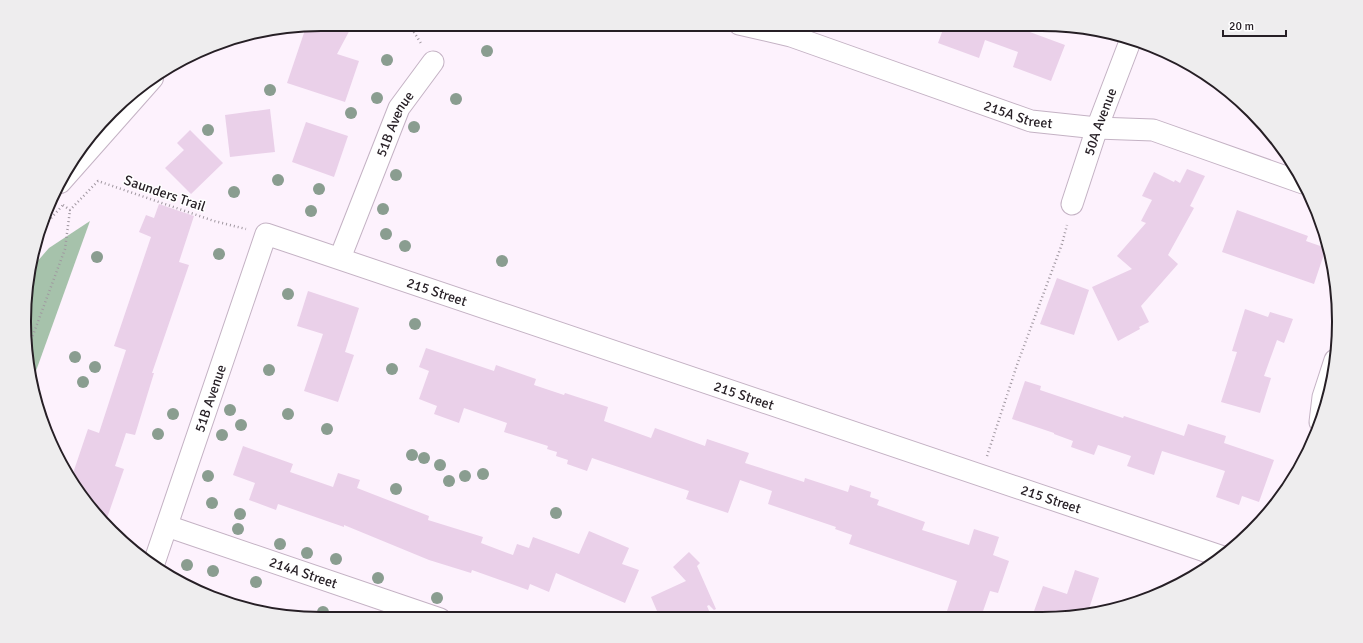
<svg xmlns="http://www.w3.org/2000/svg" width="1363" height="643" viewBox="0 0 1363 643" font-family="Signika,sans-serif">
  <rect width="100%" height="100%" fill="#fdf2fd"/>
  <polygon fill="#a6c2ab" points="90,221 32,382 27,361 29,271 49,248"/>
  <g fill="#ead0e9">
    <polygon points="322,24 353,24 337,54 359,61 345,102 287,83 306,27"/>
    <polygon points="945,24 1021,24 1019,28 1065,45 1051,81 1013,67 1018,52 985,40 979,58 938,43"/>
    <polygon points="270,109 275,152 230,157 225,115"/>
    <polygon points="306,122 348,136 334,177 292,162"/>
    <polygon points="190,130 223,163 191,194 165,168 184,150 177,143"/>
    <polygon points="1187,169 1205,176 1190,206 1194,208 1168,255 1178,264 1141,306 1149,322 1139,327 1140,329 1118,341 1092,287 1132,269 1117,256 1146,223 1141,221 1152,200 1142,196 1154,172 1174,182 1175,180 1180,183"/>
    <polygon points="159,204 194,216 179,262 189,265 152,373 154,373 135,435 126,433 115,466 124,469 106,521 71,479 88,429 99,433 126,350 114,346 151,237 139,232 146,215 154,218"/>
    <polygon points="1237,210 1308,236 1306,241 1326,248 1314,284 1222,252"/>
    <polygon points="1057,278 1089,290 1074,335 1040,324"/>
    <polygon points="308,291 359,308 345,352 354,355 338,402 304,391 323,334 297,326"/>
    <polygon points="1245,309 1268,317 1270,312 1293,319 1284,343 1277,340 1264,376 1271,378 1260,413 1221,402 1237,352 1232,351"/>
    <polygon points="426,348 494,371 496,365 536,379 534,385 564,395 565,393 608,407 604,421 651,438 655,428 705,446 707,439 749,453 745,463 804,482 805,478 848,492 850,485 871,492 870,497 879,500 877,505 925,522 922,530 969,545 974,529 999,537 993,555 1009,561 998,593 990,591 981,617 945,617 957,581 849,544 852,535 835,529 836,527 768,504 772,491 740,480 728,513 686,499 689,491 592,458 587,471 567,464 568,460 556,456 557,452 547,449 548,446 504,432 507,423 464,408 459,423 434,414 437,406 419,399 429,371 419,367"/>
    <polygon points="1025,381 1041,386 1040,390 1123,418 1124,416 1184,436 1188,424 1226,436 1224,443 1274,460 1259,502 1242,496 1239,505 1216,497 1225,471 1162,451 1154,475 1127,466 1131,456 1098,445 1094,455 1071,447 1073,441 1054,434 1054,433 1012,419"/>
    <polygon points="243,446 293,464 290,472 333,487 338,473 360,480 357,488 429,516 428,520 483,537 481,543 513,555 517,544 529,548 533,537 579,554 589,531 629,548 622,564 639,570 625,603 556,573 549,592 530,584 528,590 472,570 471,573 429,560 344,525 344,527 278,504 276,510 249,500 255,483 233,475"/>
    <polygon points="689,552 700,563 697,566 716,609 714,610 709,605 707,606 712,618 660,618 651,597 686,581 673,567"/>
    <polygon points="1075,570 1099,578 1087,615 1081,616 1050,617 1034,611 1043,586 1067,594"/>
  </g>
  <g fill="none" stroke-linecap="round" stroke-linejoin="round">
    <defs>
      <g id="street">
        <path id="s1" d="M739 24 791 36 1031 121 1097 128 1153 130 1303 183"/>
        <path id="s2" d="M1072 204 1097 128 1131 39"/>
        <path id="s3" d="M340 258 399 108 433 62"/>
        <polyline points="1320,422 1323,397 1335,360"/>
        <path id="s4" d="M167 526 440 619"/>
        <path id="s5" d="M154 563 266 234 1223 557"/>
      </g>
      <polyline id="primary" points="60,182 152,78"/>
    </defs>
    <use href="#street" stroke="#c4b2c4" stroke-width="23"/>
    <use href="#primary" stroke="#c4b2c4" stroke-width="24"/>
    <g stroke="#a097a0" stroke-width="2.5" stroke-dasharray="1 3" stroke-linecap="butt">
      <polyline points="405,24 412,29 422,45"/>
      <polyline points="63,205 70,210 98,181 214,221 246,229"/>
      <polyline points="43,227 63,205"/>
      <polyline points="27,351 65,249 70,210"/>
      <polyline points="987,456 1018,362 1062,244 1067,225"/>
    </g>
    <use href="#street" stroke="#fff" stroke-width="21"/>
    <use href="#primary" stroke="#fff" stroke-width="22"/>
  </g>
  <g fill="#8a9d90">
    <circle cx="487" cy="51" r="6"/>
    <circle cx="387" cy="60" r="6"/>
    <circle cx="270" cy="90" r="6"/>
    <circle cx="377" cy="98" r="6"/>
    <circle cx="456" cy="99" r="6"/>
    <circle cx="351" cy="113" r="6"/>
    <circle cx="414" cy="127" r="6"/>
    <circle cx="208" cy="130" r="6"/>
    <circle cx="396" cy="175" r="6"/>
    <circle cx="278" cy="180" r="6"/>
    <circle cx="319" cy="189" r="6"/>
    <circle cx="234" cy="192" r="6"/>
    <circle cx="383" cy="209" r="6"/>
    <circle cx="311" cy="211" r="6"/>
    <circle cx="386" cy="234" r="6"/>
    <circle cx="405" cy="246" r="6"/>
    <circle cx="219" cy="254" r="6"/>
    <circle cx="97" cy="257" r="6"/>
    <circle cx="502" cy="261" r="6"/>
    <circle cx="288" cy="294" r="6"/>
    <circle cx="415" cy="324" r="6"/>
    <circle cx="75" cy="357" r="6"/>
    <circle cx="95" cy="367" r="6"/>
    <circle cx="392" cy="369" r="6"/>
    <circle cx="269" cy="370" r="6"/>
    <circle cx="83" cy="382" r="6"/>
    <circle cx="230" cy="410" r="6"/>
    <circle cx="173" cy="414" r="6"/>
    <circle cx="288" cy="414" r="6"/>
    <circle cx="241" cy="425" r="6"/>
    <circle cx="327" cy="429" r="6"/>
    <circle cx="158" cy="434" r="6"/>
    <circle cx="222" cy="435" r="6"/>
    <circle cx="412" cy="455" r="6"/>
    <circle cx="424" cy="458" r="6"/>
    <circle cx="440" cy="465" r="6"/>
    <circle cx="483" cy="474" r="6"/>
    <circle cx="208" cy="476" r="6"/>
    <circle cx="465" cy="476" r="6"/>
    <circle cx="449" cy="481" r="6"/>
    <circle cx="396" cy="489" r="6"/>
    <circle cx="212" cy="503" r="6"/>
    <circle cx="556" cy="513" r="6"/>
    <circle cx="240" cy="514" r="6"/>
    <circle cx="238" cy="529" r="6"/>
    <circle cx="280" cy="544" r="6"/>
    <circle cx="307" cy="553" r="6"/>
    <circle cx="336" cy="559" r="6"/>
    <circle cx="187" cy="565" r="6"/>
    <circle cx="213" cy="571" r="6"/>
    <circle cx="378" cy="578" r="6"/>
    <circle cx="256" cy="582" r="6"/>
    <circle cx="437" cy="598" r="6"/>
    <circle cx="323" cy="612" r="6"/>
  </g>
  <g text-anchor="middle" stroke-width="3" stroke-linejoin="round" paint-order="stroke">
    <g font-size="14" fill="#261f25" stroke="#fff">
      <text dy="5" stroke="none"><textPath href="#s1" startOffset="294">215A Street</textPath></text>
      <text dy="5" stroke="none"><textPath href="#s2" startOffset="87">50A Avenue</textPath></text>
      <text dy="5" stroke="none"><textPath href="#s3" startOffset="145">51B Avenue</textPath></text>
      <text transform="translate(165 193) rotate(19)" y="5">Saunders Trail</text>
      <text dy="5" stroke="none"><textPath href="#s5" startOffset="528">215 Street</textPath></text>
      <text dy="5" stroke="none"><textPath href="#s5" startOffset="852">215 Street</textPath></text>
      <text dy="5" stroke="none"><textPath href="#s5" startOffset="174">51B Avenue</textPath></text>
      <text dy="5" stroke="none"><textPath href="#s5" startOffset="1176">215 Street</textPath></text>
      <text dy="5" stroke="none"><textPath href="#s4" startOffset="144">214A Street</textPath></text>
    </g>
  </g>
  <path d="M0 0H1363V643H0ZM321 31H1042A290 290 0 0 1 1332 321V322A290 290 0 0 1 1042 612H321A290 290 0 0 1 31 322V321A290 290 0 0 1 321 31Z" fill="#eeedee" fill-rule="evenodd"/>
  <path fill="none" stroke="#261f25" stroke-width="2" d="M321 31H1042A290 290 0 0 1 1332 321V322A290 290 0 0 1 1042 612H321A290 290 0 0 1 31 322V321A290 290 0 0 1 321 31Z"/>
  <path d="M1223 30v6h63v-6" fill="none" stroke="#261f25" stroke-width="2"/>
  <text x="1229" y="30" font-size="12" fill="#261f25" stroke="#ffffff" stroke-width="3" paint-order="stroke">20 m</text>
</svg>
